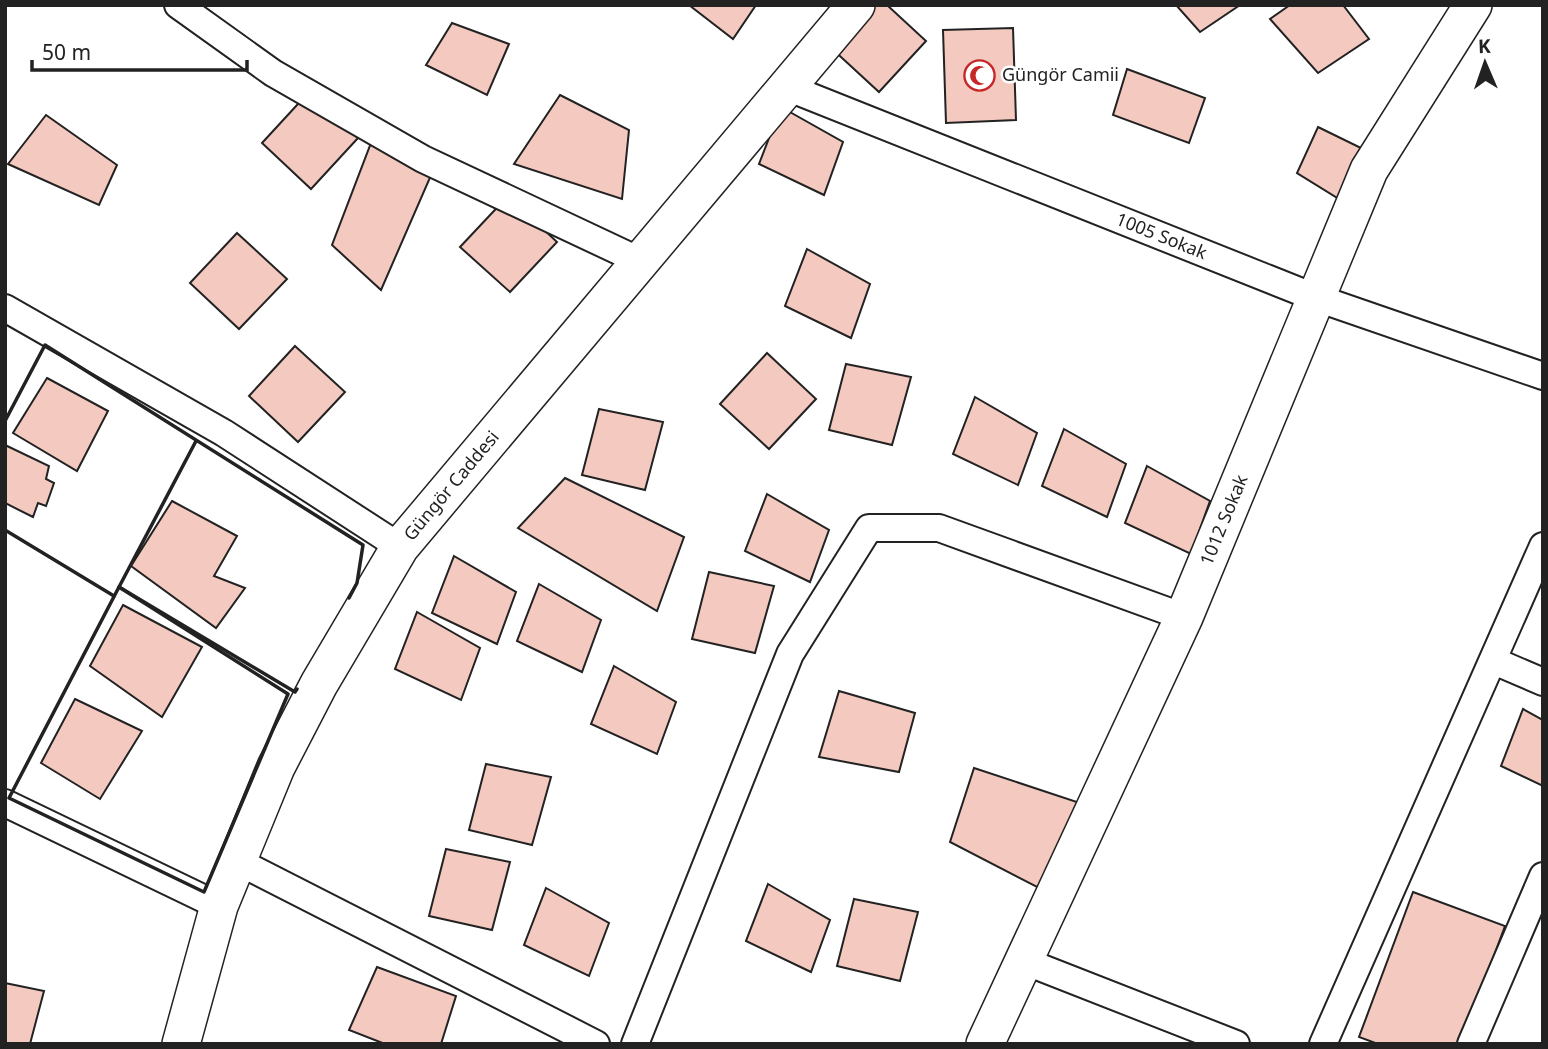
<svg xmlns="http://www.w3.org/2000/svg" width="1548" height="1049" viewBox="0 0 1548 1049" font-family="'Noto Sans',sans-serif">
  <rect width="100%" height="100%" fill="#fff"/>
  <g fill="#f3c9c0" stroke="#222" stroke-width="2">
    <polygon points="689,5 756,5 733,39"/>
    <polygon points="868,5 887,5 926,41 879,92 829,46"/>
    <polygon points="1176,5 1240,5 1200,32"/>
    <polygon points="1290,5 1343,5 1369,39 1318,73 1270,19"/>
    <polygon points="452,23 509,44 487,95 426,65"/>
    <polygon points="1013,28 1016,120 946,123 943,30"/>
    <polygon points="1127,69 1205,98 1189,143 1113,115"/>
    <polygon points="309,92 358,138 311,189 262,143"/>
    <polygon points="560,95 629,130 622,199 514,164"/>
    <polygon points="781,107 843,142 824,195 759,164"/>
    <polygon points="46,115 117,165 99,205 8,164"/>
    <polygon points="1318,127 1361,148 1339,199 1297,173"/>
    <polygon points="371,143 432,173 381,290 332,245"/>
    <polygon points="508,196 557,242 510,292 460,247"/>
    <polygon points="237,233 287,279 239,329 190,283"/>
    <polygon points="807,249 870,284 851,338 785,306"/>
    <polygon points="295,346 345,392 298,442 249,396"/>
    <polygon points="767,353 816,399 769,449 720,404"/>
    <polygon points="846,364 911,377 892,445 829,430"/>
    <polygon points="47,378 108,411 77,471 13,433"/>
    <polygon points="975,397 1037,433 1018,485 953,454"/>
    <polygon points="599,409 663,422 645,490 582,475"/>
    <polygon points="1064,429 1126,464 1107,517 1042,486"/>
    <polygon points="5,445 49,466 46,479 54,483 46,506 38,503 33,517 5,503"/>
    <polygon points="1147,466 1210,501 1191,554 1125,523"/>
    <polygon points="565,478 684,537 657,611 518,528"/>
    <polygon points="767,494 829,530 810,582 745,551"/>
    <polygon points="172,501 237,536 214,576 245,588 216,628 131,566"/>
    <polygon points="454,556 516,592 497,644 432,613"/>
    <polygon points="709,572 774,586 755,653 692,639"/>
    <polygon points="539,584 601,620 582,672 517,641"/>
    <polygon points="123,605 202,647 162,717 90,666"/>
    <polygon points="417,612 480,648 461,700 395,669"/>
    <polygon points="614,666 676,702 657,754 591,724"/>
    <polygon points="839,691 915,713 899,772 819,757"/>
    <polygon points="75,699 142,731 100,799 41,763"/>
    <polygon points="1523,709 1543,720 1543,786 1501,766"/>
    <polygon points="486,764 551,777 532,845 469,830"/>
    <polygon points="974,768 1080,803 1039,888 950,842"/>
    <polygon points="446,849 510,862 492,930 429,916"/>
    <polygon points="768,884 830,920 811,972 746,941"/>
    <polygon points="546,888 609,923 589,976 524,945"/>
    <polygon points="1413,892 1505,926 1461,1044 1378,1044 1359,1037"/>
    <polygon points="854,899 918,912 900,981 837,966"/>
    <polygon points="377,967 456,996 441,1044 385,1044 349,1030"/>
    <polygon points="5,983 44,991 30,1044 5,1044"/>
  </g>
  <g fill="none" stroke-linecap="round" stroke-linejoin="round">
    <defs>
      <g id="street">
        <polyline points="178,5 273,73 423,159 640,261"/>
        <path id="s1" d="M784 86 1314 297 1543 376"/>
        <polyline points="5,308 224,433 400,547"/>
        <polyline points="1494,661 1543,682"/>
        <polyline points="5,803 219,906"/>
        <polyline points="235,860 596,1044"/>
        <polyline points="1024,961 1236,1044"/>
        <polyline points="635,1044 790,654 869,528 939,528 1184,617"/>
        <polyline points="1323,1044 1543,546"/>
        <polyline points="1471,1044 1543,876"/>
      </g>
      <g id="secondary">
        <path id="s2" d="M181 1044 219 906 276 767 319 684 400 547 856 5"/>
        <path id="s3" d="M985 1044 1184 617 1369 170 1473 5"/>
      </g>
    </defs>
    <use href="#street" stroke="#222" stroke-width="30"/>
    <use href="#secondary" stroke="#222" stroke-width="40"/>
    <use href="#street" stroke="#fff" stroke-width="26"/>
    <use href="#secondary" stroke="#fff" stroke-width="37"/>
    <g stroke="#222" stroke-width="3.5">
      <polyline points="5,421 45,345 363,545 357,583 349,598"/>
      <polyline points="196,441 119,587 295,692 297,689"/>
      <polyline points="5,530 114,596"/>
      <polygon points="119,587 288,694 204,892 9,798"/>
    </g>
  </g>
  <defs>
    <symbol id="mosque-ring" viewBox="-11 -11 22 22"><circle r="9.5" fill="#fff" stroke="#c62828" stroke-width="1.5"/><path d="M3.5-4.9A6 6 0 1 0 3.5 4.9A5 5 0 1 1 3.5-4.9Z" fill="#c62828"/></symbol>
  </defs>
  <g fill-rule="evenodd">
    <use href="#mosque-ring" x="962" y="58" width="35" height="35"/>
  </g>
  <g text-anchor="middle" stroke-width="5" stroke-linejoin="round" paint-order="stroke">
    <g font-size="18" fill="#222" stroke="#fff" text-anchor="start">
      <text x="1002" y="81">Güngör Camii</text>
    </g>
    <g font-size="18" fill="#222" stroke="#fff">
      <text dy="6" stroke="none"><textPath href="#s1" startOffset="406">1005 Sokak</textPath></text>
      <text dy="6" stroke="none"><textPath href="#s2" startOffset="626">Güngör Caddesi</textPath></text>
      <text dy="6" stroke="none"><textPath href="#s3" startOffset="576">1012 Sokak</textPath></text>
    </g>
  </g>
  <rect width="1548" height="1049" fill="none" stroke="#222222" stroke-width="14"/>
  <g transform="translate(1485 63) rotate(358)" stroke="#ffffff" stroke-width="5" paint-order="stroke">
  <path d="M0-5L12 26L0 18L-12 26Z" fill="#222222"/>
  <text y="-10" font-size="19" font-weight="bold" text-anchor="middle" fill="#222222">K</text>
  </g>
  <path d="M32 60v10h215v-10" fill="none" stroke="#222222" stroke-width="3.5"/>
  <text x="42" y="60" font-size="21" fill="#222222" stroke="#ffffff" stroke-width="5" paint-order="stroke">50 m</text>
</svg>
